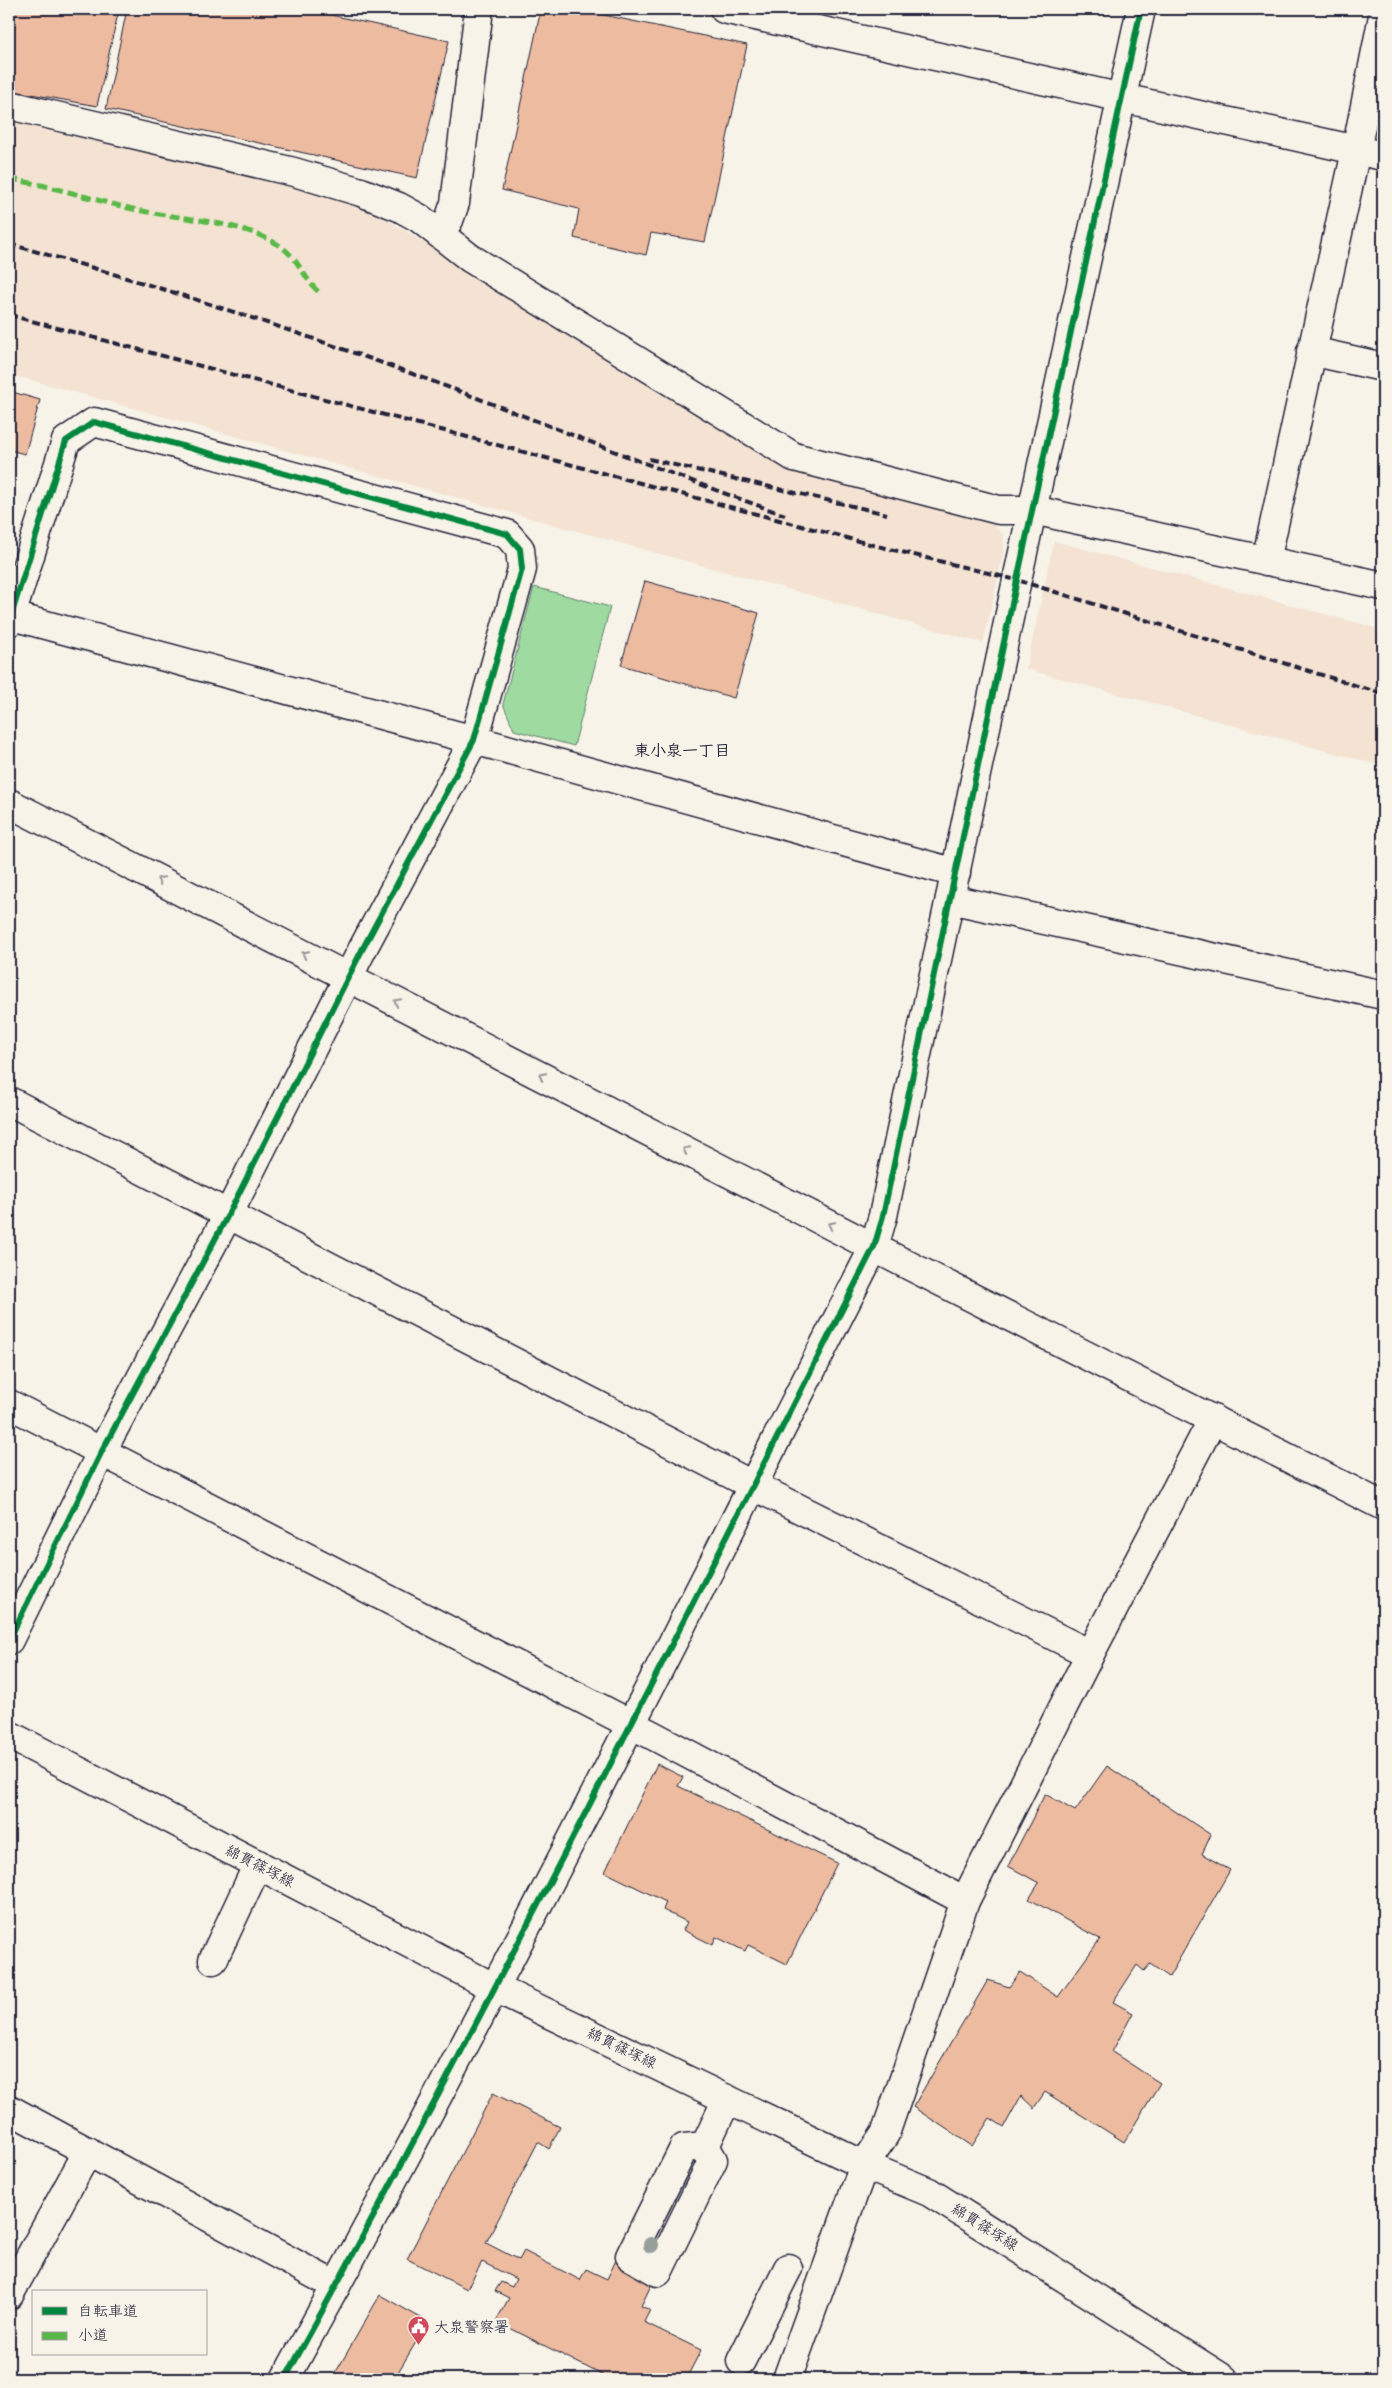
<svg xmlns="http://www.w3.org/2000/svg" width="1392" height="2388" viewBox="0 0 1392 2388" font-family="'Gochi Hand','Klee One',sans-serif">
  <rect width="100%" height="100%" fill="#f7f3e8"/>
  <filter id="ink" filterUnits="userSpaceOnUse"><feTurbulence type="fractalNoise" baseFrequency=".02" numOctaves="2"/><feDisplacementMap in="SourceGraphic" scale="10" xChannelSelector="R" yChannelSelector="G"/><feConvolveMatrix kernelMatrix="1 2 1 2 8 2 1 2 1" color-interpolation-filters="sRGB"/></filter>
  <g filter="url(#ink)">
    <g fill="#f4e2d2">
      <polygon points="9,116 251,173 336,198 387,220 791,467 989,519 1004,536 1004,550 983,643 9,374"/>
      <polygon points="1054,541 1383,630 1383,766 1026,669"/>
    </g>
    <polygon fill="#9fdba1" stroke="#607e6e" points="534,587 610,607 574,746 514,730 503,704"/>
    <g fill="#edbb9f" stroke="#22223b">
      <polygon points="9,9 119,9 97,106 9,90"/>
      <polygon points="127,9 304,9 449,41 417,178 106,109"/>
      <polygon points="541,9 575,9 747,45 705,242 651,233 646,255 574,238 579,209 502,190"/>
      <polygon points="9,391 40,400 25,454 9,450"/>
      <polygon points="645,581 759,613 734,698 621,665"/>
      <polygon points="657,1764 683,1777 678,1786 837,1863 787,1964 748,1945 745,1951 716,1937 713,1945 683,1930 687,1922 663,1910 666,1902 605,1872"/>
      <polygon points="1107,1766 1211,1835 1202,1854 1230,1870 1169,1977 1150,1964 1144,1971 1137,1965 1113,2002 1133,2013 1112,2052 1160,2083 1124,2142 1045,2092 1034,2108 1021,2096 1004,2127 990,2118 972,2146 913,2107 988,1980 1009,1987 1020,1972 1058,1997 1100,1939 1029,1899 1039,1883 1008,1866 1045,1794 1075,1811"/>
      <polygon points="493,2093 560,2127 549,2149 538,2142 486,2243 519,2260 524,2251 580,2280 586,2269 607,2279 619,2254 657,2273 641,2306 650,2310 644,2322 701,2350 686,2379 610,2379 496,2321 509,2298 495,2291 501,2282 512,2287 516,2279 482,2262 467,2289 407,2259"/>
      <polygon points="380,2295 428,2322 394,2379 332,2379"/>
    </g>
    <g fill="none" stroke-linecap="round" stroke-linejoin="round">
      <defs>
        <g id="minor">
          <polyline points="724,9 1383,156"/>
          <polyline points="9,105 294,172 361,192 399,207 419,218 470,258 794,457 999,510 1033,510 1383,586"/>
          <polyline points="440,234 449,220 455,203 479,9"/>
          <polyline points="1311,351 1383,367"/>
          <polyline points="1266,561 1356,151 1383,16"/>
          <polyline points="12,616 474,740 956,873"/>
          <polyline points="9,622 66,441 94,422 507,534 520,549 522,569 474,740 362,950 228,1215 102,1451 9,1640"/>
          <polyline points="9,803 906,1264 1383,1506"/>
          <polyline points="950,899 1383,995"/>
          <polyline points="9,1101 752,1485 1090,1654"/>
          <polyline points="9,1404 654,1736 965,1901"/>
          <polyline points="213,1960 258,1864"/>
          <polyline points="9,2109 336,2286"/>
          <polygon points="705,2146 713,2160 658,2272 630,2256 684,2148"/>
          <polyline points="705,2146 727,2099"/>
          <polyline points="9,2295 88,2151"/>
          <polyline points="741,2361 788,2268"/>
          <path d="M285 2379C490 2007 681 1626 874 1247L883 1216 1017 580 1141 9"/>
          <polyline points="787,2379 864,2165 885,2134 965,1901 1090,1654 1213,1419"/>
        </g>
        <polyline id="major" points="9,1735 493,1987 864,2165 929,2192 1224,2379"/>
      </defs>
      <use href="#minor" stroke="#22223b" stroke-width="31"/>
      <use href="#major" stroke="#22223b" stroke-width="31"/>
      <use href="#minor" stroke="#f7f3e8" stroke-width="28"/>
      <use href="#major" stroke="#f7f3e8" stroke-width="28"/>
      <g stroke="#22223b" stroke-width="4" stroke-dasharray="8 4" stroke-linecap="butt">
        <path d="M9 244C144 281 278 325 410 373 536 419 659 471 785 515"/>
        <polyline points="9,315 873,545 1017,580 1383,694"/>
        <polyline points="649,459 887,514"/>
      </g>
      <path stroke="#58b947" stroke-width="5" stroke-dasharray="10 5" stroke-linecap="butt" d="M9 179C52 185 95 201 138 210 183 220 237 220 277 244 300 257 305 284 322 294"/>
      <defs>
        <g id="cycleway">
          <polyline points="9,622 66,441 94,422 507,534 520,549 522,569 474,740 362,950 228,1215 102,1451 9,1640"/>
          <path d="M285 2379C490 2007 681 1626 874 1247L883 1216 1017 580 1141 9"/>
        </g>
      </defs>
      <use href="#cycleway" stroke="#f7f3e8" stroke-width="9"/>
      <use href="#cycleway" stroke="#00873e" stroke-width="6"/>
    </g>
    <circle fill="#979f9a" cx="651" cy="2245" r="8"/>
    <defs><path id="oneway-chevron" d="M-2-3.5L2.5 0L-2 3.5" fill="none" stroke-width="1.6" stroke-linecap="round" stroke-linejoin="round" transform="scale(1.25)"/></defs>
    <g stroke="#97959a">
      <use href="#oneway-chevron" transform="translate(160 880) rotate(-153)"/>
      <use href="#oneway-chevron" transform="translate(305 954) rotate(-153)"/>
      <use href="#oneway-chevron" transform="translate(397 1002) rotate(-153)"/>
      <use href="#oneway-chevron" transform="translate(542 1076) rotate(-153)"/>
      <use href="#oneway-chevron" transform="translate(686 1150) rotate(-153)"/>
      <use href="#oneway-chevron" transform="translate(831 1225) rotate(-153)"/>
    </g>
  </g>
  <defs>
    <symbol id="civic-pin" viewBox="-11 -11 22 30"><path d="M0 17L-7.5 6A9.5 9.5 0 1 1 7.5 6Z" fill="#d1495b" stroke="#f7f3e8"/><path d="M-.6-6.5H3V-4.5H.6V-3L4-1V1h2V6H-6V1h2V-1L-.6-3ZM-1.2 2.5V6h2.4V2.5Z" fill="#fff"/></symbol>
  </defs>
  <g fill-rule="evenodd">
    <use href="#civic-pin" x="406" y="2314" width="25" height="34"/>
  </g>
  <g text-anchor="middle" stroke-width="5" stroke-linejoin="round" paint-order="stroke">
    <g font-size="15" fill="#22223b" stroke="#f7f3e8">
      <text transform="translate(260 1866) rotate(27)" y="5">綿貫篠塚線</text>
      <text transform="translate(622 2048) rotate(26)" y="5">綿貫篠塚線</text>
      <text transform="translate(985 2227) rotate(32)" y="5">綿貫篠塚線</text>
    </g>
    <g font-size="15" fill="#22223b" stroke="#f7f3e8" text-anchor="start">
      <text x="434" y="2332">大泉警察署</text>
    </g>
    <g font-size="16" font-weight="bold" fill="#22223b" stroke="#f7f3e8">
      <text x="682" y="756">東小泉一丁目</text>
    </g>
  </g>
  <rect width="1392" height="2388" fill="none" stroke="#f7f3e8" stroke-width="30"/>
  <rect x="15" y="15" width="1362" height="2358" fill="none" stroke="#22223b" stroke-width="2" filter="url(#ink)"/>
  <rect x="32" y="2290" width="175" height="65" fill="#f7f3e8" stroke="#a29fa3"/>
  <rect x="42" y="2307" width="25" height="8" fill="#00873e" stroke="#a29fa3"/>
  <text x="78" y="2316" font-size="15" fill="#22223b">自転車道</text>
  <rect x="42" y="2332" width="25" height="8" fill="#58b947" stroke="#a29fa3"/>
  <text x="78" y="2340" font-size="15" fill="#22223b">小道</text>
</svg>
